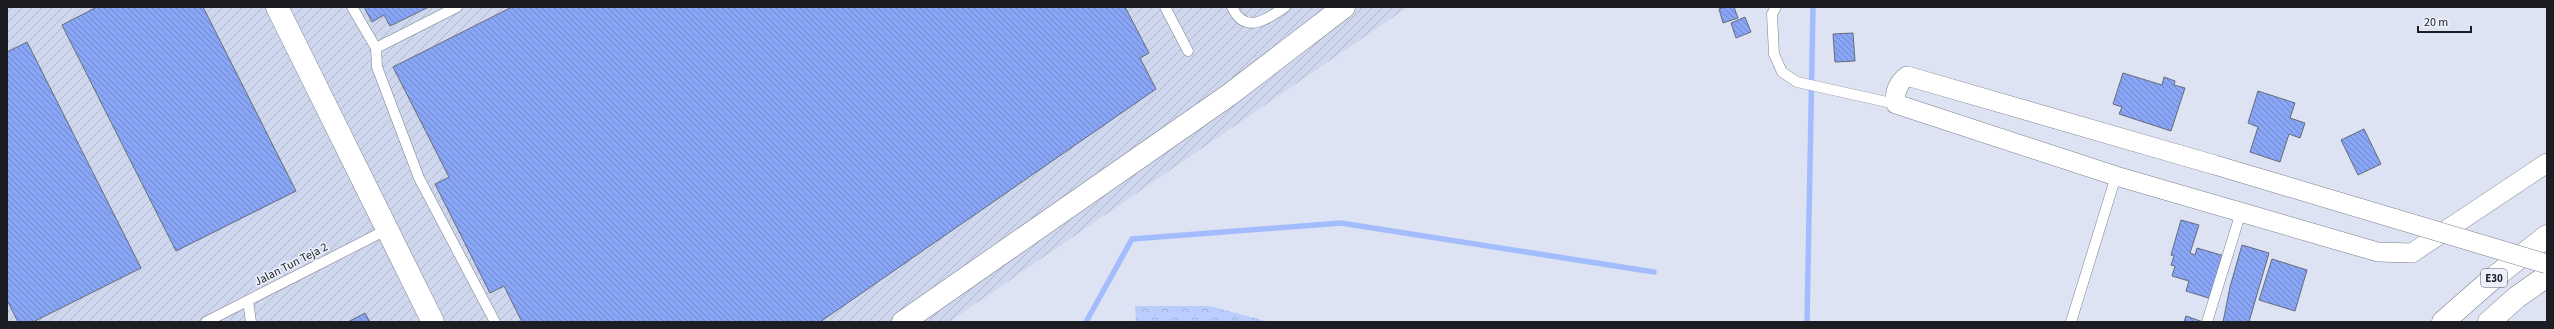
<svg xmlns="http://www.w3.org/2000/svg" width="2554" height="329" viewBox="0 0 2554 329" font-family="'Source Sans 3',sans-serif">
  <defs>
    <pattern id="industrial-furrows" width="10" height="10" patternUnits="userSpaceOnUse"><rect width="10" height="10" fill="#ced7ed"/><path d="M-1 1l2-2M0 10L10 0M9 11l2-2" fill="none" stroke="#b0b8cb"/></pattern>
    <pattern id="forest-crowns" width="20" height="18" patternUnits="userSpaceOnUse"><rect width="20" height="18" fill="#bacdfd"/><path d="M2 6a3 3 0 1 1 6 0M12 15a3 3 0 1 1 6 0" fill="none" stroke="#9fb0d9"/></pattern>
    <pattern id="building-back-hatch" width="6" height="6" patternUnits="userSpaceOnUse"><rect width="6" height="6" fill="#89a6f6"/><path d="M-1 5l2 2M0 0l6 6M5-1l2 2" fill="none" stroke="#6f87c7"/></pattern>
  </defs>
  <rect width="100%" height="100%" fill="#dde3f2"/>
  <polygon fill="url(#industrial-furrows)" points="7,7 1408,7 949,322 7,322"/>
  <polygon fill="url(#forest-crowns)" points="1135,306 1210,306 1269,322 1136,322"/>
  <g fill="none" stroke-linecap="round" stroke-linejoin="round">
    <g stroke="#a3bcfd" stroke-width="5.5">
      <polyline points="1086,322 1132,239 1341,223 1654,272"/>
      <polyline points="1807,322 1813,7"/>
    </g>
  </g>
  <g fill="url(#building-back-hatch)" stroke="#666b79">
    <polygon points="97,7 203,7 296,191 176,251 62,25"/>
    <polygon points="364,7 429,7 390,26 384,15 372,22"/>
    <polygon points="512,7 1125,7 1149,53 1140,58 1156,89 820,322 522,322 504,286 490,293 435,184 449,177 393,67"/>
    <polygon points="1725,7 1734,7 1738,18 1723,23 1719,9"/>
    <polygon points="1745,17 1751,32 1736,38 1731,23"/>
    <polygon points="1853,33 1855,61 1835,62 1833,34"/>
    <polygon points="27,42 141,268 33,322 18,322 7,300 7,52"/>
    <polygon points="2123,73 2162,85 2164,77 2175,81 2174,85 2185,88 2171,131 2119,114 2122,107 2113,104"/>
    <polygon points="2258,91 2295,103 2290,118 2305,123 2300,138 2289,134 2280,162 2250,152 2258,127 2248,123"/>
    <polygon points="2364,129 2381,164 2358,175 2341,140"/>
    <polygon points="2181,220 2199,225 2190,253 2195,255 2197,248 2228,257 2215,300 2186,291 2189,281 2172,276 2175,266 2171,265 2174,256 2171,255"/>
    <polygon points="2242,245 2269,253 2249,322 2223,322 2230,287"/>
    <polygon points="2272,259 2307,270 2295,311 2259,300"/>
    <polygon points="365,313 370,322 348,322"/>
    <polygon points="2186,316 2203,322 2184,322"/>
  </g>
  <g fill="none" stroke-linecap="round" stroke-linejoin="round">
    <defs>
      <g id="lane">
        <polyline points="352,7 376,48"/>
        <polyline points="457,7 376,48 377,67 419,178 495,322"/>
        <polyline points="1165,7 1188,51"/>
        <path d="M1232 7C1245 35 1266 20 1285 7"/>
        <polyline points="1776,7 1772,14 1774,54 1782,72 1797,82 1896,104"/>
        <polyline points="248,301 251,322"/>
        <polyline points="206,322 388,229"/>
        <polyline points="2071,322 2116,176"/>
        <polyline points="2207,322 2241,212"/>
      </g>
      <path id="street" d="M2215 165 1907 76C1898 83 1894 92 1896 104L2116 176 2378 252 2412 253 2547 163"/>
      <g id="secondary">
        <polyline points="277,7 433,322"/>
        <polyline points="903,322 1229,95 1344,7"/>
      </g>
      <g id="highway">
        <polyline points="2443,322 2492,279 2547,236"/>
        <polyline points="2489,322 2517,297 2547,276"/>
      </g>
    </defs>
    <use href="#lane" stroke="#7a7f8d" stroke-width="11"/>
    <use href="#street" stroke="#7a7f8d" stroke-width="20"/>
    <use href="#secondary" stroke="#7a7f8d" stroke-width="23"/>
    <use href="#highway" stroke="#7a7f8d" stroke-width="23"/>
    <use href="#lane" stroke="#fff" stroke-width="10"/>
    <use href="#street" stroke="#fff" stroke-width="19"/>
    <use href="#secondary" stroke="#fff" stroke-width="22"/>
    <use href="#highway" stroke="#fff" stroke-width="22"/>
    <defs>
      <polyline id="street-bridge" points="2215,165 2547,264"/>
    </defs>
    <use href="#street-bridge" stroke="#7a7f8d" stroke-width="20" stroke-linecap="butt"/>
    <use href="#street-bridge" stroke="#fff" stroke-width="19"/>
  </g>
  <g text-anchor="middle" stroke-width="3.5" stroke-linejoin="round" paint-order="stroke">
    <rect fill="#ebf0fc" stroke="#595c63" stroke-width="1" x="2481" y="269" width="26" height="18" rx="3"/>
    <g font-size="11" font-weight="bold" fill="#1b1d22">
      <text x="2494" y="282">E30</text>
    </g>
    <g font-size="12" fill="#1b1d22" stroke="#ebf0fc">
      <text transform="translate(291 264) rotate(-27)" y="4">Jalan Tun Teja 2</text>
    </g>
  </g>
  <rect width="2554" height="329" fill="none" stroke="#1b1d22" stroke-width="16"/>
  <path d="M2418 26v6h53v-6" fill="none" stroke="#1b1d22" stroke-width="2"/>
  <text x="2424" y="26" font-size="12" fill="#1b1d22" stroke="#ebf0fc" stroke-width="3" paint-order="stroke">20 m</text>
</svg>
